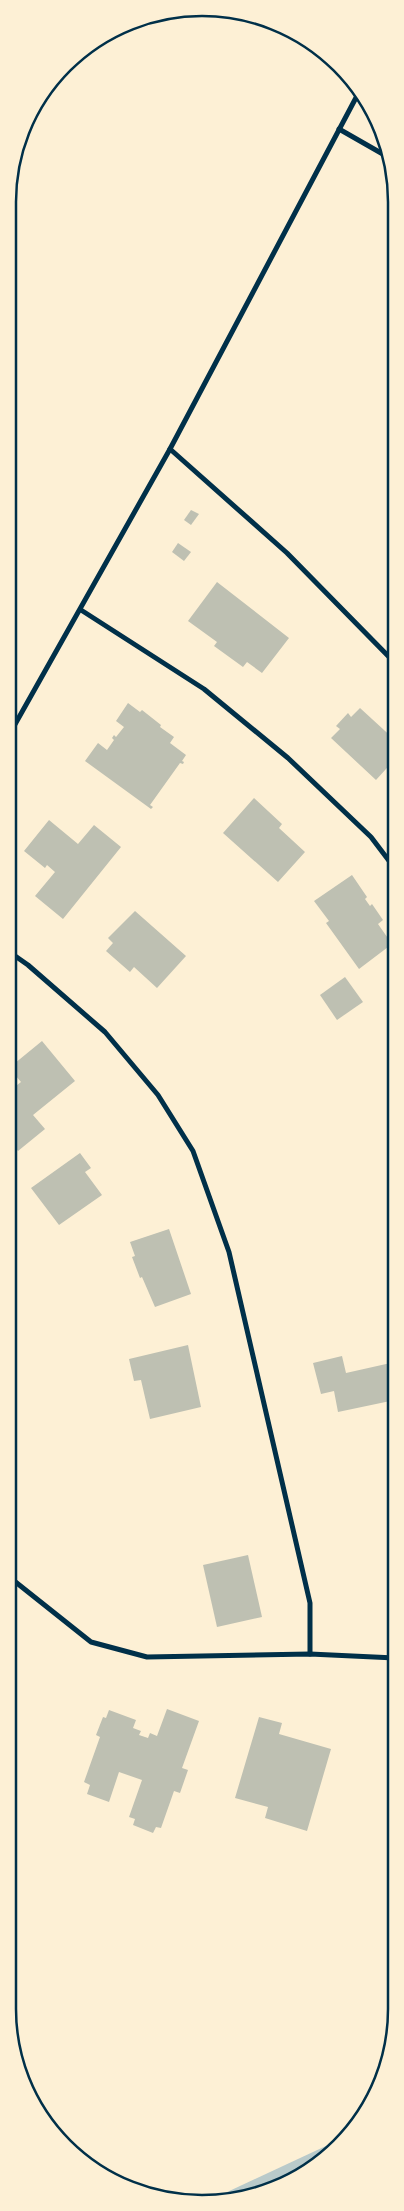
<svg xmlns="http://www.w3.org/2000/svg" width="404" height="2211" viewBox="0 0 404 2211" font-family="'Work Sans',sans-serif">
  <rect width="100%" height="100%" fill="#fdf0d5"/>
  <polygon fill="#b9caca" points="343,2138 330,2155 264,2193 210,2200"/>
  <g fill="#bec0b2">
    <polygon points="191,510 199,514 191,525 184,520"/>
    <polygon points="178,543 191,552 184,561 172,552"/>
    <polygon points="217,582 289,638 262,673 247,662 243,667 214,646 217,642 188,621"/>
    <polygon points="128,703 140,712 142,710 161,725 160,727 174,737 170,743 186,755 182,761 184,762 183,764 180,763 150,805 153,807 151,809 85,761 98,743 107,750 114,740 112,738 114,735 116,737 124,727 116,721"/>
    <polygon points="360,708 396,741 396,758 376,780 331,738 340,729 336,726 348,713 351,717"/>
    <polygon points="254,798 282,824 279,828 305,852 278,882 223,833"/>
    <polygon points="49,820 78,844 94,825 121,847 63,919 35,896 55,872 47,865 45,868 24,851"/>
    <polygon points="352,875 367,897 365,899 370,906 372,904 383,920 378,924 392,944 359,969 326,923 329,921 314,901"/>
    <polygon points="135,911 186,956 157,988 134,967 130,972 106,951 113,943 108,938"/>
    <polygon points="345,977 363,1002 337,1020 320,995"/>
    <polygon points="42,1041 75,1081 33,1115 45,1129 18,1151 8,1139 8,1092 21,1082 9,1068"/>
    <polygon points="80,1153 91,1168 85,1172 102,1195 59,1225 31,1188"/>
    <polygon points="169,1229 191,1294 155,1307 142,1277 140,1278 132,1257 135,1256 130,1242"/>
    <polygon points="188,1345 201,1407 150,1419 141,1380 134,1381 129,1359"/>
    <polygon points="342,1356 346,1373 395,1362 395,1400 338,1412 334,1391 321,1394 313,1363"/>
    <polygon points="248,1555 262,1617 217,1627 203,1565"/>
    <polygon points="167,1709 199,1721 182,1768 188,1770 180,1793 174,1791 161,1828 156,1827 153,1833 133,1825 135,1819 129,1817 142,1780 119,1772 109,1802 87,1794 90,1785 84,1782 100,1737 96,1735 103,1717 106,1718 109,1710 136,1720 133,1728 141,1731 139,1735 148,1738 150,1733 157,1736"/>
    <polygon points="259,1717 282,1723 279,1734 331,1749 307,1831 265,1818 268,1807 235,1798"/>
  </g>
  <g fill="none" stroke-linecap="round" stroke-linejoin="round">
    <g stroke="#003049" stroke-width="5">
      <polyline points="339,129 388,157"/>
      <polyline points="170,449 287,553 396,664"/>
      <polyline points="81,610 204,689 288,758 371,837 396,870"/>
      <polyline points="9,735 170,449 359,92"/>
      <polyline points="8,951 28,965 105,1032 158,1095 193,1151 229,1252 310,1603 310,1654"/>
      <polyline points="8,1576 91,1642 147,1657 310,1654 395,1658"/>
    </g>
  </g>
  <path d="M0 0H404V2211H0ZM202 16H202A186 186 0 0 1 388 202V2009A186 186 0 0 1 202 2195H202A186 186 0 0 1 16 2009V202A186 186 0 0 1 202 16Z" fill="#fdf0d5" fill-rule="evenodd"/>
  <path fill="none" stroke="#003049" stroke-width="2.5" d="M202 16H202A186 186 0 0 1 388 202V2009A186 186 0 0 1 202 2195H202A186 186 0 0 1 16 2009V202A186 186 0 0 1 202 16Z"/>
</svg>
